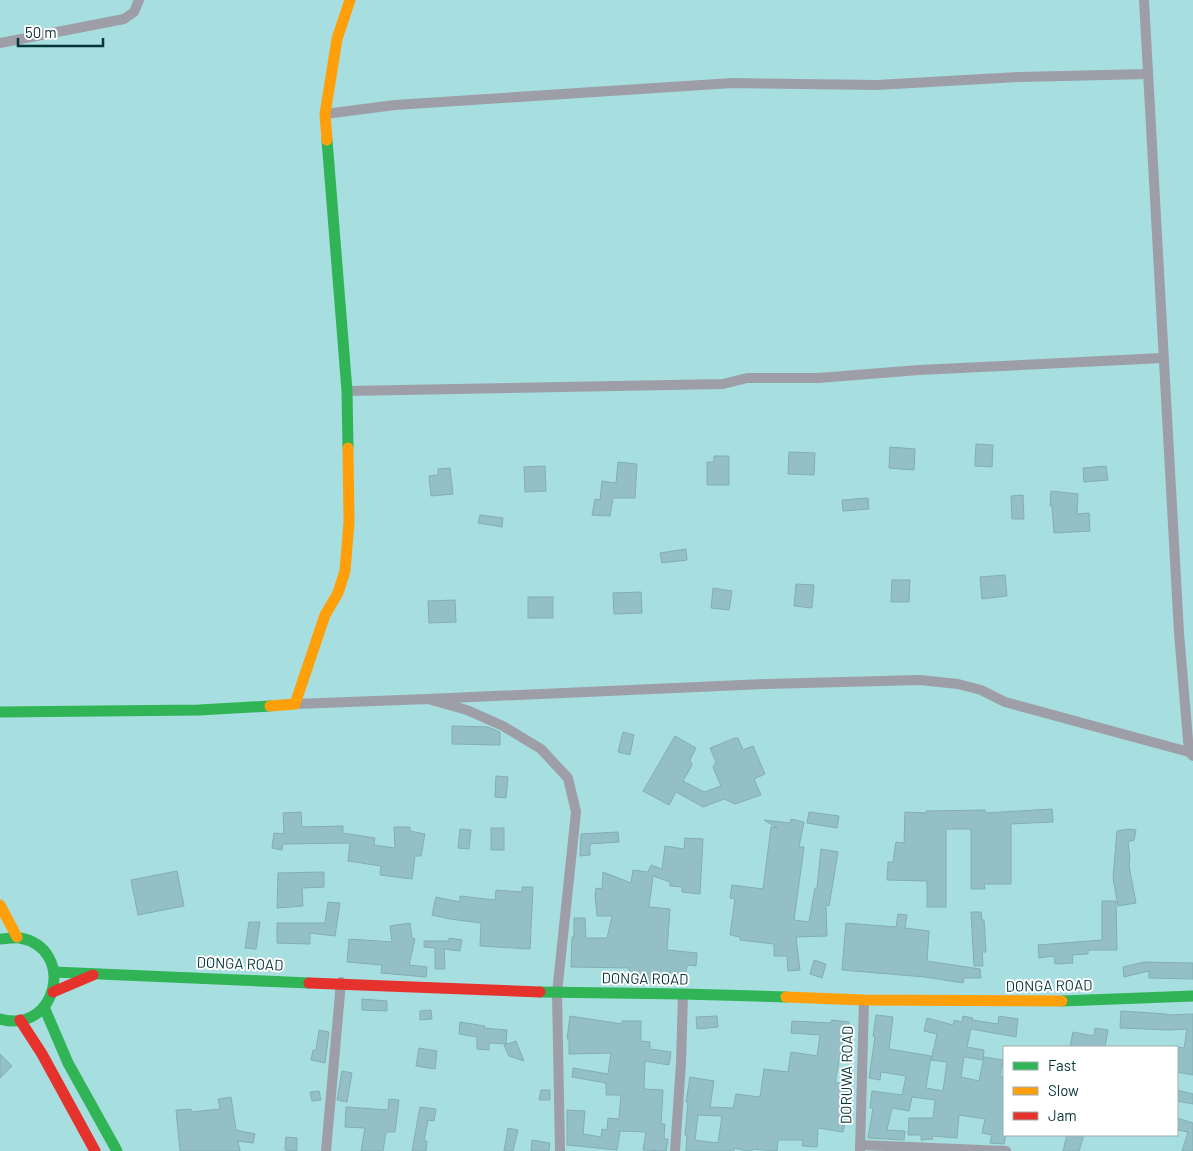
<svg xmlns="http://www.w3.org/2000/svg" width="1193" height="1151" viewBox="0 0 1193 1151" font-family="Barlow,sans-serif">
  <rect width="100%" height="100%" fill="#a7dee0"/>
  <g fill="#95bfc6" stroke="#83aeb3" fill-rule="evenodd">
    <polygon points="976,444 993,445 992,467 975,466"/>
    <polygon points="890,447 915,449 914,470 889,468"/>
    <polygon points="789,452 815,453 814,475 788,474"/>
    <polygon points="714,456 729,456 729,485 707,485 707,462 714,462"/>
    <polygon points="618,462 637,464 635,498 613,498 610,516 592,515 595,499 600,500 602,481 616,483"/>
    <polygon points="545,466 546,491 525,492 524,467"/>
    <polygon points="1106,466 1108,480 1084,482 1083,468"/>
    <polygon points="450,468 453,494 431,496 429,476 438,475 438,469"/>
    <polygon points="1051,491 1078,494 1077,514 1089,513 1090,531 1054,533 1052,506 1050,506"/>
    <polygon points="1023,495 1024,519 1012,519 1011,496"/>
    <polygon points="868,498 869,509 843,511 842,500"/>
    <polygon points="480,515 503,518 502,527 478,523"/>
    <polygon points="686,549 687,560 662,563 660,553"/>
    <polygon points="1005,575 1007,596 982,599 980,577"/>
    <polygon points="892,580 910,580 909,602 891,602"/>
    <polygon points="796,584 814,585 812,608 794,606"/>
    <polygon points="713,588 732,591 729,610 711,608"/>
    <polygon points="641,592 642,613 614,614 613,593"/>
    <rect x="528" y="597" width="25" height="21"/>
    <polygon points="455,600 456,622 429,623 428,601"/>
    <polygon points="452,726 488,727 500,732 500,745 452,744"/>
    <polygon points="623,732 634,735 630,755 618,752"/>
    <polygon points="675,736 696,748 690,760 692,765 683,781 704,792 721,786 713,767 716,762 710,748 735,738 738,738 743,750 753,746 765,774 754,779 761,795 735,804 724,799 703,807 676,792 669,805 643,791"/>
    <polygon points="496,776 508,777 506,798 495,797"/>
    <polygon points="1052,809 1053,822 1011,824 1011,884 984,884 985,889 971,889 971,829 946,829 946,907 927,907 927,881 887,880 888,862 893,862 896,842 904,843 905,812 927,813 926,811 985,810 985,813"/>
    <polygon points="301,812 302,827 343,826 343,833 375,838 374,845 395,848 394,827 410,827 410,831 425,834 421,856 415,856 412,879 380,875 381,866 348,861 350,843 283,844 282,850 272,848 274,833 284,834 283,813"/>
    <polygon points="809,812 839,816 837,828 807,823"/>
    <polygon points="791,819 804,822 799,847 804,847 794,920 809,922 815,888 817,888 821,849 838,852 829,906 826,905 827,936 796,937 800,970 788,971 787,956 774,956 774,944 740,940 740,937 730,935 735,899 730,898 732,885 763,889 771,827 777,828 764,820 790,823"/>
    <rect x="491" y="828" width="13" height="22"/>
    <polygon points="460,829 471,830 469,849 458,848"/>
    <polygon points="1128,829 1136,830 1134,840 1128,842 1130,858 1129,866 1136,903 1118,906 1113,878 1117,831"/>
    <polygon points="618,832 619,842 590,844 590,855 580,856 581,834"/>
    <polygon points="685,838 703,839 700,894 682,892 682,887 670,886 670,882 653,876 649,907 670,909 667,950 697,953 696,966 687,965 686,974 665,972 664,983 633,983 632,973 629,973 629,968 571,967 572,937 574,937 574,918 585,918 586,938 607,938 612,916 597,916 595,895 596,888 602,889 603,872 631,883 633,870 648,872 651,865 662,869 665,846 684,849"/>
    <polygon points="177,871 184,906 138,915 131,880"/>
    <polygon points="324,872 324,887 302,888 303,906 277,908 278,873"/>
    <polygon points="522,887 533,887 530,949 480,946 481,923 450,919 432,915 436,897 460,902 460,896 495,900 496,890 522,892"/>
    <polygon points="1102,901 1116,901 1117,950 1088,950 1088,954 1072,955 1073,963 1055,964 1054,956 1039,958 1038,945 1102,940"/>
    <polygon points="328,902 340,903 335,936 310,933 310,944 277,943 277,923 325,923"/>
    <polygon points="971,912 981,912 982,920 984,920 986,952 982,952 983,966 974,966"/>
    <polygon points="898,914 907,915 905,928 929,931 927,961 980,969 981,978 964,978 963,983 925,977 842,970 846,923 896,927"/>
    <polygon points="249,922 260,922 256,949 245,948"/>
    <polygon points="410,923 412,938 415,939 409,965 427,967 426,977 381,973 382,965 347,962 349,939 392,942 390,926"/>
    <polygon points="449,938 462,940 460,951 444,949 445,969 435,969 435,948 424,947 424,941 449,941"/>
    <polygon points="814,960 826,964 822,978 810,974"/>
    <polygon points="1144,962 1193,963 1193,979 1149,978 1149,971 1124,977 1123,967"/>
    <polygon points="362,999 387,1001 387,1011 362,1010"/>
    <polygon points="431,1010 432,1019 420,1020 420,1011"/>
    <polygon points="1121,1011 1167,1014 1167,1015 1193,1014 1193,1075 1177,1072 1177,1047 1184,1048 1187,1029 1169,1030 1120,1028"/>
    <polygon points="876,1015 893,1017 889,1049 931,1056 926,1088 943,1091 947,1062 931,1060 937,1034 924,1031 927,1018 953,1025 954,1020 962,1022 963,1016 973,1018 972,1020 998,1024 999,1016 1018,1019 1016,1037 971,1029 967,1047 984,1050 983,1060 964,1057 961,1077 979,1081 984,1057 1003,1060 1000,1076 1004,1077 1004,1135 1006,1135 1004,1144 990,1143 992,1135 982,1133 985,1119 959,1115 957,1138 932,1136 933,1139 921,1140 921,1135 908,1135 909,1118 933,1118 935,1100 912,1097 909,1111 892,1108 887,1130 905,1131 904,1140 868,1138 873,1108 870,1108 872,1091 902,1095 906,1076 881,1072 880,1080 869,1078 875,1037 873,1036"/>
    <polygon points="570,1016 622,1024 622,1021 641,1021 641,1041 650,1042 650,1049 671,1052 669,1065 645,1061 644,1089 663,1090 661,1124 665,1124 664,1139 668,1139 666,1151 643,1150 646,1132 620,1131 617,1150 567,1145 567,1110 585,1111 583,1134 601,1137 602,1129 607,1130 608,1118 619,1119 621,1095 606,1095 606,1083 572,1077 573,1068 608,1074 611,1053 569,1054 569,1039 567,1039"/>
    <polygon points="717,1016 718,1027 697,1029 696,1017"/>
    <path d="M831 1020 849 1022 847 1035 844 1034 835 1083H847L848 1109 843 1132 818 1128 817 1147 802 1146 803 1140H778L777 1151 752 1149V1151H748L734 1148V1151H686L687 1135H685L688 1102H686L690 1077 714 1081 710 1107 733 1108 736 1094 760 1097 764 1069 788 1072 791 1052 817 1056 820 1035 791 1033 792 1021 831 1023ZM698 1115 722 1116 718 1143 695 1140Z"/>
    <polygon points="460,1022 485,1026 484,1028 507,1030 506,1044 489,1043 489,1050 477,1049 477,1037 459,1034"/>
    <polygon points="1095,1028 1108,1030 1105,1047 1070,1047 1073,1032 1094,1036"/>
    <polygon points="319,1030 329,1032 325,1063 311,1060 313,1050 316,1050"/>
    <polygon points="516,1041 524,1061 509,1056 504,1045"/>
    <polygon points="419,1048 437,1051 435,1069 416,1066"/>
    <polygon points="0,1054 12,1066 0,1078"/>
    <polygon points="342,1071 352,1073 347,1102 337,1100"/>
    <polygon points="541,1090 550,1090 550,1100 539,1100"/>
    <polygon points="1177,1090 1193,1094 1193,1104 1177,1101"/>
    <polygon points="319,1091 321,1100 312,1101 310,1092"/>
    <polygon points="231,1097 236,1130 255,1134 253,1143 238,1141 240,1151 180,1151 176,1110 191,1109 191,1112 220,1109 218,1099"/>
    <polygon points="389,1099 399,1100 395,1132 386,1132 383,1151 361,1151 365,1128 345,1127 346,1107 388,1110"/>
    <polygon points="420,1107 436,1109 434,1121 428,1120 424,1141 427,1141 426,1151 412,1151"/>
    <polygon points="1177,1118 1193,1123 1193,1151 1182,1151 1188,1132 1177,1130"/>
    <polygon points="508,1128 518,1130 513,1151 504,1151"/>
    <polygon points="1067,1135 1084,1135 1079,1151 1063,1151"/>
    <polygon points="286,1137 297,1138 297,1151 285,1150"/>
    <polygon points="532,1140 550,1143 549,1151 531,1151"/>
  </g>
  <g fill="none" stroke-linecap="round" stroke-linejoin="round">
    <g stroke="#9d9ea7" stroke-width="10">
      <polyline points="1144,0 1179,633 1189,752 1193,756"/>
      <polyline points="0,43 124,19 134,12 139,0"/>
      <polyline points="325,114 395,105 732,83 877,85 1020,77 1147,74"/>
      <polyline points="347,391 723,384 747,378 818,378 919,370 1163,358"/>
      <polyline points="428,699 766,684 920,680 958,684 981,690 1005,702 1189,752"/>
      <polyline points="295,704 428,699 467,710 503,726 541,749 568,778 576,812 557,993 560,1151"/>
      <polyline points="860,1145 1006,1151"/>
      <polyline points="326,1151 341,982"/>
      <polyline points="675,1151 681,1063 683,994"/>
      <polyline points="860,1151 864,1000"/>
    </g>
    <g stroke="#30b455" stroke-width="11">
      <polyline points="327,140 347,391 348,448"/>
      <polyline points="0,712 199,710 270,706"/>
      <path d="M0 939C6 939 14 937 20 938 76 948 58 1035 0 1019"/>
      <polyline points="54,972 309,983"/>
      <polyline points="540,992 683,994 786,997"/>
      <polyline points="1062,1001 1193,996"/>
      <polyline points="44,1007 68,1063 117,1151"/>
    </g>
    <g stroke="#ff9f0a" stroke-width="11">
      <polyline points="327,140 325,114 337,39 350,0"/>
      <polyline points="270,706 295,704 325,615 338,593 345,571 349,522 348,448"/>
      <polyline points="0,905 17,937"/>
      <polyline points="786,997 864,1000 1062,1001"/>
    </g>
    <g stroke="#e5322d" stroke-width="11">
      <polyline points="309,983 540,992"/>
      <polyline points="53,992 93,975"/>
      <polyline points="20,1020 42,1054 95,1151"/>
    </g>
  </g>
  <g text-anchor="middle" stroke-width="4" stroke-linejoin="round" paint-order="stroke">
    <g font-size="15" fill="#063537" stroke="#fff">
      <text transform="translate(240 964) rotate(2)" y="5">DONGA ROAD</text>
      <text transform="translate(645 979) rotate(1)" y="5">DONGA ROAD</text>
      <text transform="translate(1049 986) rotate(-1)" y="5">DONGA ROAD</text>
      <text transform="translate(847 1075) rotate(-89)" y="5">DORUWA ROAD</text>
    </g>
  </g>
  <rect x="1003" y="1046" width="175" height="90" fill="#ffffff" stroke="#9baeaf"/>
  <rect x="1013" y="1062" width="25" height="8" fill="#30b455" stroke="#9baeaf"/>
  <text x="1048" y="1071" font-size="15" fill="#063537">Fast</text>
  <rect x="1013" y="1087" width="25" height="8" fill="#ff9f0a" stroke="#9baeaf"/>
  <text x="1048" y="1096" font-size="15" fill="#063537">Slow</text>
  <rect x="1013" y="1112" width="25" height="8" fill="#e5322d" stroke="#9baeaf"/>
  <text x="1048" y="1121" font-size="15" fill="#063537">Jam</text>
  <path d="M18 38v8h85v-8" fill="none" stroke="#063537" stroke-width="2.5"/>
  <text x="25" y="38" font-size="15" fill="#063537" stroke="#ffffff" stroke-width="4" paint-order="stroke">50 m</text>
</svg>
